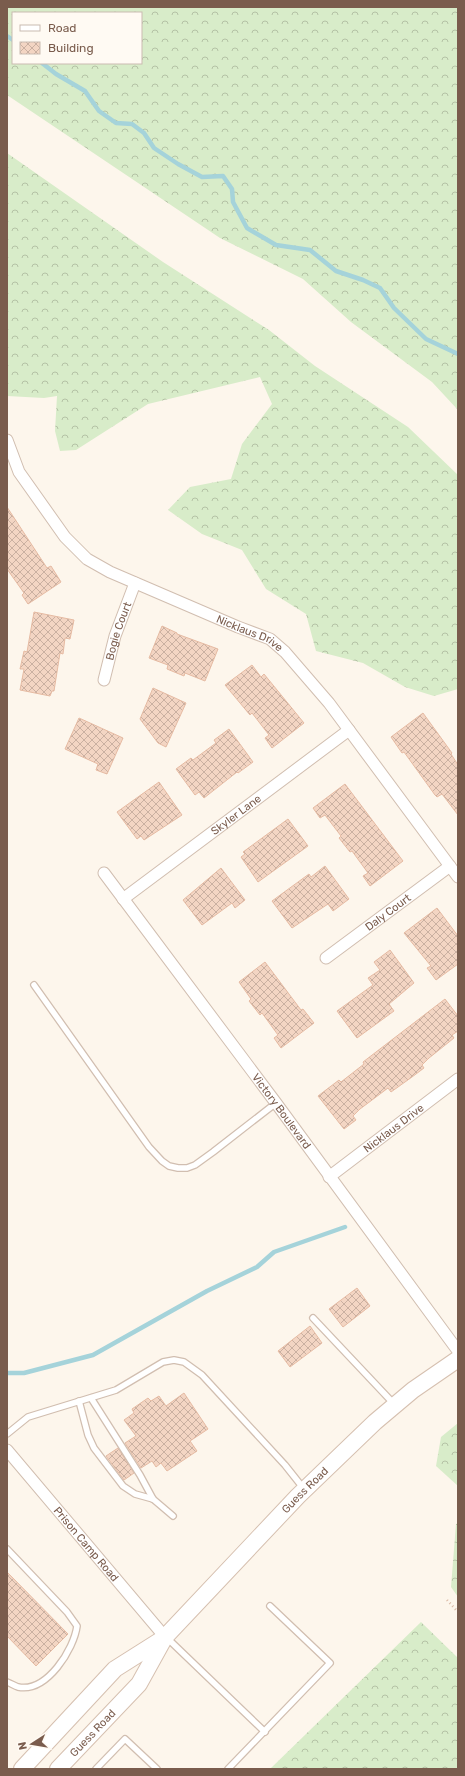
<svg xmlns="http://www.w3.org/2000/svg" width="465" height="1776" viewBox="0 0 465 1776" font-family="Rubik,sans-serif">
  <defs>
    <pattern id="forest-crowns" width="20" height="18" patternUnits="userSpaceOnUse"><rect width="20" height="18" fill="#d8ecc9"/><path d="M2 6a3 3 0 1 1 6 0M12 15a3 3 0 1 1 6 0" fill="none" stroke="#b4c2a5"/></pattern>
    <pattern id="building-cross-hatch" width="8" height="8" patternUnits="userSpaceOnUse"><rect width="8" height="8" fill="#f3d5c3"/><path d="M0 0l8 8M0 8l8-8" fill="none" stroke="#cab0a1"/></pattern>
  </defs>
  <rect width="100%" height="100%" fill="#fdf6ec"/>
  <g fill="url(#forest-crowns)" fill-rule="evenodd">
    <path d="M7 7H458V410L432 382 351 322 303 279 220 238 7 95ZM13 13H141V63H13Z"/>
    <polygon points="7,153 163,262 269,330 315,366 408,427 458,475 458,689 434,696 405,687 363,663 316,651 306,614 266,589 242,550 202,534 168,510 190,487 231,479 242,444 272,404 260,377 148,404 76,450 60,451 55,431 57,396 44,398 7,396"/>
    <polygon points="458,1423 458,1486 436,1466 441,1437"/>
    <polygon points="458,1523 458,1597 451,1587 456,1524"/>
    <polygon points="421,1622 458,1658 458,1769 270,1769"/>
  </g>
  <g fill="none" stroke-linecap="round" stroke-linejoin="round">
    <g stroke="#a5d3da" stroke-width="4.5">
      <polyline points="7,36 13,40"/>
      <polyline points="42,63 56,74 85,91 99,111 116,123 132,124 144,133 154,148 178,164 202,177 223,176 232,189 233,202 247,228 276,245 310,250 336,271 363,280 380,288 394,308 426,339 458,354"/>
      <polyline points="7,1373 24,1373 93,1355 207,1291 257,1267 274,1252 345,1227"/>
    </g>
  </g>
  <g fill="url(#building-cross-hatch)" stroke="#e6bba3">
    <polygon points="7,507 47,568 51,566 61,582 28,604 22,595 24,593 7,569"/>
    <polygon points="34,612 74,620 70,639 65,638 63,654 60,653 54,691 52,691 50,696 20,690 24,669 20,669 24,651 27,652"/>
    <polygon points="162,626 177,633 177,634 218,649 205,681 185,673 184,676 167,669 168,665 149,658"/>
    <polygon points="252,665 261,677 264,674 304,723 272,748 265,738 269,735 252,713 250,715 225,685"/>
    <polygon points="153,688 186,703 166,747 158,743 140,719"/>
    <polygon points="423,713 452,753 451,754 458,765 458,815 442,794 437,797 435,795 404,752 402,753 391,737"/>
    <polygon points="79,718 123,738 107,774 96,770 98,764 65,749"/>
    <polygon points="229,729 253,762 238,773 237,772 204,798 199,792 195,795 176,769 191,758 193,760 216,743 214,740"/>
    <polygon points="159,782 182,815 144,840 141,836 137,839 117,812"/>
    <polygon points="345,784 403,861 370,886 363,876 368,873 352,851 350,852 339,838 341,836 325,815 320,818 313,808"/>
    <polygon points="288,819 308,846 258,882 241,857 245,854 243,852"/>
    <polygon points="325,866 349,899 333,911 328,904 292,928 272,901 309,874 311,877"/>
    <polygon points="221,868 245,900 235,908 232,903 202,925 183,900"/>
    <polygon points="437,908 458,936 458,964 436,980 427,968 431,966 404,933"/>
    <polygon points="390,950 414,983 389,1004 394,1011 357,1038 337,1011 373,985 368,978 380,970 374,962"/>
    <polygon points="265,962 301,1010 303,1009 314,1023 281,1048 274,1038 278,1035 262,1013 260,1015 249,1001 251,999 239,982"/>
    <polygon points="445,999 458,1016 458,1031 452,1035 454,1038 429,1058 422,1065 424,1068 412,1077 391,1092 388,1088 360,1109 353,1116 356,1120 344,1129 318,1096 339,1080 341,1082 364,1064 363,1062"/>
    <polygon points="357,1288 370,1306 343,1327 329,1309"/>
    <polygon points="310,1326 322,1343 290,1367 278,1351"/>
    <polygon points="184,1393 208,1429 190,1441 197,1451 167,1471 161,1463 156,1467 152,1461 141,1468 125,1443 136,1436 124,1420 134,1413 132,1409 148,1398 151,1401 159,1396 166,1406"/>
    <polygon points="118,1448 134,1473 124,1480 106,1456"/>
    <polygon points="7,1572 68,1634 36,1666 7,1636"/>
  </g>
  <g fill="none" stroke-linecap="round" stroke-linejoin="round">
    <defs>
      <g id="service">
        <polyline points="34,985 149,1147 162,1161 169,1166 178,1168 187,1168 195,1165 213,1152 276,1103"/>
        <polyline points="313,1318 395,1405"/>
        <polyline points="91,1398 140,1475 153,1499"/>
        <polyline points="79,1401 88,1435 94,1448 123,1486 135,1494 153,1499 173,1516"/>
        <polyline points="7,1434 28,1417 116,1390 163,1362 174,1360 184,1362 202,1375 285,1465 304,1489"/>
        <path d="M7 1549 67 1612 77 1626C74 1649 47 1693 18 1687 15 1686 10 1683 7 1682"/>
        <polyline points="166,1637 265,1732"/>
        <polyline points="96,1769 125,1739 157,1769"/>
        <polyline points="228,1769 330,1663 270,1606"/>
      </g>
      <g id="minor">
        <path id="s1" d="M7 440 19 472 65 537 87 559 110 572 238 627 270 639 285 652 329 703 458 877"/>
        <path id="s2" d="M104 680 115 636 135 583"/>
        <path id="s3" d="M104 873 276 1103 458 1351"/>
        <path id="s4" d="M123 899 349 730"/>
        <path id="s5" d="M326 958 450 866"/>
        <path id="s6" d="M329 1177 458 1079"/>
        <path id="s7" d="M7 1450 165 1637"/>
      </g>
      <g id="secondary">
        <polyline points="22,1769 115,1669 164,1638"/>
        <path id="s8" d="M58 1769 139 1684 165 1637 298 1496 375 1422 413 1390 458 1359"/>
      </g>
    </defs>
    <use href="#service" stroke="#d1beb0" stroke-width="8"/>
    <use href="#minor" stroke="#d1beb0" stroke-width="13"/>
    <use href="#secondary" stroke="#d6c0b0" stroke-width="18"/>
    <polyline stroke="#d9b8a5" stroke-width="2.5" stroke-dasharray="1 3" stroke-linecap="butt" points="447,1600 458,1612"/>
    <use href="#service" stroke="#fff" stroke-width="5.5"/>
    <use href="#minor" stroke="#fff" stroke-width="11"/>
    <use href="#secondary" stroke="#fff" stroke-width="16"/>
  </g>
  <g text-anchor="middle" stroke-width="3" stroke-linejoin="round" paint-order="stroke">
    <g font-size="11" fill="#7a5c4d" stroke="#fffaf3">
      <text dy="4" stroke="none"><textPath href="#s2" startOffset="51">Bogie Court</textPath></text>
      <text dy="4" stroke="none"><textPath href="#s1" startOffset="324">Nicklaus Drive</textPath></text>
      <text dy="4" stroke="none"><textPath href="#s4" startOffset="141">Skyler Lane</textPath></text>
      <text dy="4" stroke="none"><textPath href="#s5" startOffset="77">Daly Court</textPath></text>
      <text dy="4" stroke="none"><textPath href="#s3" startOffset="297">Victory Boulevard</textPath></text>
      <text dy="4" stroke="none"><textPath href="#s6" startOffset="81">Nicklaus Drive</textPath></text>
      <text dy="4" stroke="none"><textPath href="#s8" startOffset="374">Guess Road</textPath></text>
      <text dy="4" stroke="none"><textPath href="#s7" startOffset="123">Prison Camp Road</textPath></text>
      <text dy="4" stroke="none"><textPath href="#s8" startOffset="50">Guess Road</textPath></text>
    </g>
  </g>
  <rect width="465" height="1776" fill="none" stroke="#7a5c4d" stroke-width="16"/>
  <rect x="12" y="12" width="130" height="52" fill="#fffaf3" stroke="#cabbb1"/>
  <rect x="20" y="25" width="20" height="6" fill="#ffffff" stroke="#cabbb1"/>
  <text x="48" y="32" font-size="12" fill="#7a5c4d">Road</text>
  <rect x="20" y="42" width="20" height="12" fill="url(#building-cross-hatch)" stroke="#cabbb1"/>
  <text x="48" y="52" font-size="12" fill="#7a5c4d">Building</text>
  <g transform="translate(32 1744) rotate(258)" stroke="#fffaf3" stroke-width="3" paint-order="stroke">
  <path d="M0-3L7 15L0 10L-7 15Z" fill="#7a5c4d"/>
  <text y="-6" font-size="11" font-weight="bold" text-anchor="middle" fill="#7a5c4d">N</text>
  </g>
</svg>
